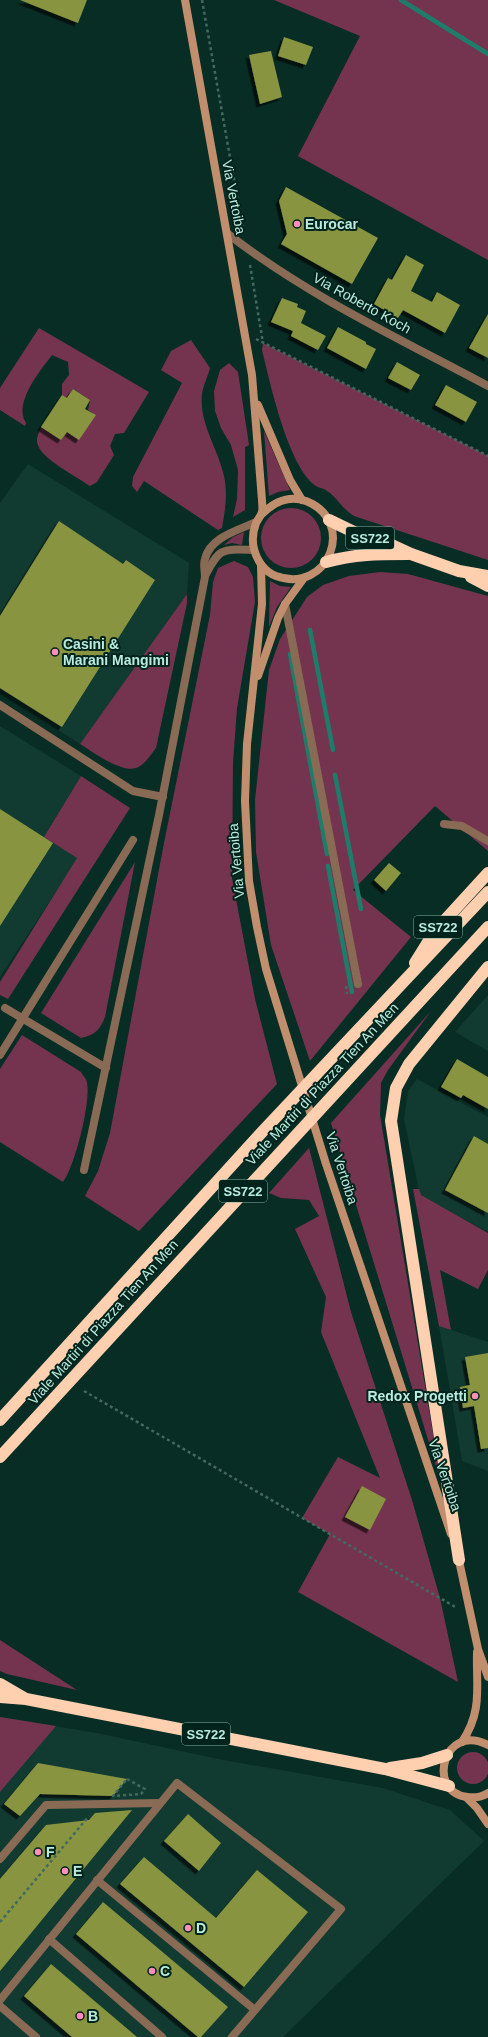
<svg xmlns="http://www.w3.org/2000/svg" width="488" height="2037" viewBox="0 0 488 2037" font-family="Helvetica,sans-serif">
  <defs>
    <filter id="shadow"><feDropShadow dx="-3.5" dy="3.5" stdDeviation="0" flood-color="#0009"/></filter>
  </defs>
  <rect width="100%" height="100%" fill="#082d25"/>
  <g fill="#113a31">
    <polygon points="28,464 189,563 187,594 80,744 0,693 0,503"/>
    <polygon points="0,726 81,776 44,837 78,858 0,977"/>
    <polygon points="488,995 488,1051 455,1032"/>
    <polygon points="417,1079 488,1117 488,1232 420,1195 404,1119 408,1091"/>
    <polygon points="439,1326 488,1342 488,1471 462,1461"/>
    <polygon points="0,1717 97,1733 218,1759 383,1788 450,1810 484,1841 283,2037 0,2037"/>
  </g>
  <g fill="#74344f">
    <polygon points="274,0 488,0 488,260 298,156 360,36"/>
    <path d="M39 328 149 392 124 433 115 434 110 446 114 455 97 482 90 486C77 477 42 459 38 445 35 439 39 433 41 427L61 440 66 432 79 439 95 415 88 410 90 400 73 389 67 398 62 395V384L69 375 68 362 52 355C40 371 13 403 26 423L25 426 0 410V388Z"/>
    <path d="M191 340 210 368C208 376 203 386 202 394 199 424 218 448 224 476 228 494 225 511 222 528L218 530 144 481 137 492 132 486 133 477 182 383 161 370 171 351Z"/>
    <path d="M263 343 488 456V560L354 516C341 508 337 497 327 491 324 488 319 488 316 486 288 467 270 382 262 350Z"/>
    <polygon points="229,363 238,372 249,445 245,447 245,510 233,517 237,499 238,470 231,445 221,428 215,411 214,391 220,370"/>
    <polygon points="264,431 290,490 278,492 269,496"/>
    <circle cx="291" cy="538" r="30"/>
    <polygon points="244,532 242,545 232,543 224,545 233,537"/>
    <polygon points="234,561 248,567 253,577 255,602 237,708 233,763 232,878 255,999 277,1084 139,1231 85,1196 98,1171 110,1133 163,848 210,615 213,582 218,568"/>
    <polygon points="380,572 408,574 488,596 488,851 435,806 353,890 411,937 310,1061 271,945 256,852 255,800 269,670 280,639 307,597 323,585 349,576"/>
    <polygon points="270,581 280,586 291,587 277,607 269,627"/>
    <path d="M187 594V603L156 748C151 754 145 765 136 768 121 773 93 752 80 744Z"/>
    <polygon points="81,776 130,808 8,999 0,995 0,982 77,858 44,837"/>
    <path d="M135 862 105 1017C100 1030 95 1035 81 1038L41 1013Z"/>
    <polygon points="431,1011 388,1070 381,1083 380,1115 441,1482 331,1123"/>
    <path d="M22 1035 81 1072C83 1076 87 1079 87 1083 91 1102 75 1166 63 1182L0 1142V1069Z"/>
    <polygon points="309,1148 351,1312 412,1500 440,1598 458,1682 298,1592 330,1534 302,1518 338,1457 380,1478 321,1332 326,1297 295,1229 319,1216 309,1200 281,1198 269,1193"/>
    <polygon points="413,1189 419,1189 421,1195 488,1233 488,1270 478,1289 440,1270 451,1330 439,1326"/>
    <polygon points="0,1640 77,1690 7,1674 0,1671"/>
    <polygon points="0,1717 56,1726 0,1792"/>
    <circle cx="473" cy="1768" r="16"/>
  </g>
  <g fill="none" stroke-linecap="round" stroke-linejoin="round">
    <g stroke="#1d7d6a" stroke-width="4.5">
      <polyline points="401,0 488,54"/>
      <polyline points="310,630 333,750"/>
      <polyline points="290,654 327,854"/>
      <polyline points="335,775 361,909"/>
      <polyline points="328,866 352,992"/>
    </g>
  </g>
  <g fill="#899440" filter="url(#shadow)">
    <polygon points="20,0 87,0 78,23"/>
    <polygon points="284,37 313,47 306,65 278,56"/>
    <polygon points="271,51 282,97 260,104 249,55"/>
    <polygon points="286,187 378,238 352,284 281,244 287,234 279,201"/>
    <polygon points="406,255 424,265 411,291 432,302 437,292 460,305 445,333 403,310 398,318 374,304 388,278 392,280"/>
    <polygon points="282,298 298,304 297,307 306,311 301,323 326,336 318,350 291,336 293,331 271,322"/>
    <polygon points="488,314 488,358 469,348"/>
    <polygon points="338,327 366,342 366,344 376,349 366,369 327,348"/>
    <polygon points="397,362 420,375 411,390 388,378"/>
    <polygon points="446,385 477,402 466,422 435,405"/>
    <polygon points="73,389 90,400 85,409 96,415 79,440 67,432 61,440 41,427 62,395 67,398"/>
    <polygon points="59,521 123,564 126,560 155,580 62,727 0,688 0,616"/>
    <polygon points="0,809 53,843 0,926"/>
    <polygon points="389,863 401,873 386,891 374,880"/>
    <polygon points="457,1059 488,1077 488,1109 463,1095 461,1098 441,1087"/>
    <polygon points="474,1136 488,1144 488,1213 445,1190"/>
    <polygon points="488,1353 488,1448 481,1449 474,1406 463,1408 460,1387 470,1385 465,1357"/>
    <polygon points="362,1486 386,1499 370,1530 345,1517"/>
    <polygon points="38,1763 127,1779 113,1796 40,1794 20,1816 4,1804"/>
    <polygon points="132,1810 0,1971 0,1879 46,1825 89,1820 95,1813"/>
    <polygon points="188,1814 221,1843 199,1871 164,1841"/>
    <polygon points="144,1857 216,1918 257,1870 308,1912 244,1987 120,1884"/>
    <polygon points="103,1902 228,2007 201,2037 198,2037 76,1934"/>
    <polygon points="51,1964 137,2037 72,2037 24,1996"/>
  </g>
  <g fill="none" stroke-linecap="round" stroke-linejoin="round">
    <g stroke="#416a60" stroke-width="2.5" stroke-dasharray="3 3" stroke-linecap="butt">
      <polyline points="202,0 243,230"/>
      <polyline points="250,265 263,343"/>
      <polyline points="256,339 488,456"/>
      <polyline points="346,986 347,994"/>
      <polyline points="84,1391 457,1608"/>
      <polygon points="127,1779 145,1789 141,1794 113,1796"/>
      <polyline points="0,1922 89,1816"/>
    </g>
    <g stroke="#896a54" stroke-width="8">
      <polyline points="285,604 358,984"/>
      <polyline points="444,824 462,826 488,841"/>
      <polyline points="5,1008 106,1068"/>
      <polyline points="0,1055 133,840"/>
    </g>
    <g stroke="#896a54" stroke-width="8">
      <path d="M228 234C308 296 400 339 488 386"/>
      <path d="M205 576C220 547 222 549 254 550"/>
      <polyline points="0,705 133,791 163,797"/>
      <path d="M84 1170 159 815 205 577C205 571 203 564 205 559 210 537 239 530 256 522"/>
      <polyline points="0,1859 46,1805 160,1803"/>
      <polyline points="97,1880 255,2010"/>
      <polyline points="49,1939 162,2037"/>
      <polyline points="0,2000 177,1783 341,1909 232,2037"/>
      <polyline points="0,2006 36,2037"/>
    </g>
    <g stroke="#c18f6d" stroke-width="8">
      <path d="M185 0 252 375 262 500C262 504 263 508 262 512 261 516 258 519 256 523 253 531 252 541 254 549 257 561 265 572 276 576 329 595 357 521 306 501 289 495 274 502 262 514"/>
      <polyline points="258,405 290,480 302,500"/>
      <polyline points="261,565 262,604 247,744 245,801 249,881 257,927 266,969 326,1164 451,1534"/>
      <polyline points="258,676 278,618 285,604 304,578"/>
      <polyline points="458,1556 478,1649 488,1677"/>
      <path d="M462 1742C483 1710 476 1687 477 1652"/>
      <path d="M488 1745C443 1722 426 1792 467 1797 475 1798 482 1797 488 1793"/>
      <polyline points="466,1797 477,1808 488,1824"/>
    </g>
    <g stroke="#fed0b0" stroke-width="12">
      <polyline points="329,520 360,535 385,542 411,554 459,571 488,576"/>
      <path d="M326 562C354 554 379 554 408 554"/>
      <polyline points="471,577 488,586"/>
      <polyline points="415,963 435,931 488,873"/>
      <polyline points="0,1420 263,1131 488,892"/>
      <polyline points="0,1457 488,927"/>
      <polyline points="459,1560 391,1121 396,1088 409,1064 488,967"/>
      <polyline points="0,1684 24,1698"/>
      <polyline points="0,1697 26,1699 385,1769 449,1786"/>
      <polyline points="390,1768 422,1763 447,1755"/>
    </g>
  </g>
  <g fill="#ff8ebb" stroke="#00231c" stroke-width="1.5">
    <circle cx="297" cy="224" r="4"/>
    <circle cx="55" cy="652" r="4"/>
    <circle cx="475" cy="1396" r="4"/>
    <circle cx="38" cy="1852" r="4"/>
    <circle cx="65" cy="1871" r="4"/>
    <circle cx="188" cy="1928" r="4"/>
    <circle cx="152" cy="1971" r="4"/>
    <circle cx="80" cy="2016" r="4"/>
  </g>
  <g text-anchor="middle" stroke-width="4" stroke-linejoin="round" paint-order="stroke">
    <g fill="#00231c" stroke="#82b0a3" stroke-width="1">
      <rect x="346" y="527" width="48" height="22" rx="3"/>
      <rect x="414" y="916" width="48" height="22" rx="3"/>
      <rect x="219" y="1180" width="48" height="22" rx="3"/>
      <rect x="182" y="1723" width="48" height="22" rx="3"/>
    </g>
    <g font-size="13" font-weight="bold" fill="#baecdd">
      <text x="370" y="543">SS722</text>
      <text x="438" y="932">SS722</text>
      <text x="243" y="1196">SS722</text>
      <text x="206" y="1739">SS722</text>
    </g>
    <g font-size="14" fill="#baecdd" stroke="#00231c">
      <text transform="translate(234 197) rotate(79)" y="5">Via Vertoiba</text>
      <text transform="translate(362 303) rotate(29)" y="5">Via Roberto Koch</text>
      <text transform="translate(236 861) rotate(-95)" y="5">Via Vertoiba</text>
      <text transform="translate(322 1084) rotate(-47)" y="5">Viale Martiri di Piazza Tien An Men</text>
      <text transform="translate(342 1168) rotate(72)" y="5">Via Vertoiba</text>
      <text transform="translate(103 1322) rotate(-48)" y="5">Viale Martiri di Piazza Tien An Men</text>
      <text transform="translate(445 1475) rotate(71)" y="5">Via Vertoiba</text>
    </g>
    <g font-size="14" font-weight="bold" fill="#baecdd" stroke="#00231c" text-anchor="start">
      <text x="305" y="229">Eurocar</text>
      <text x="63" y="649">Casini &amp;<tspan x="63" dy="16">Marani Mangimi</tspan></text>
      <text x="467" y="1401" text-anchor="end">Redox Progetti</text>
      <text x="46" y="1857">F</text>
      <text x="73" y="1876">E</text>
      <text x="196" y="1933">D</text>
      <text x="160" y="1976">C</text>
      <text x="88" y="2021">B</text>
    </g>
  </g>
</svg>
